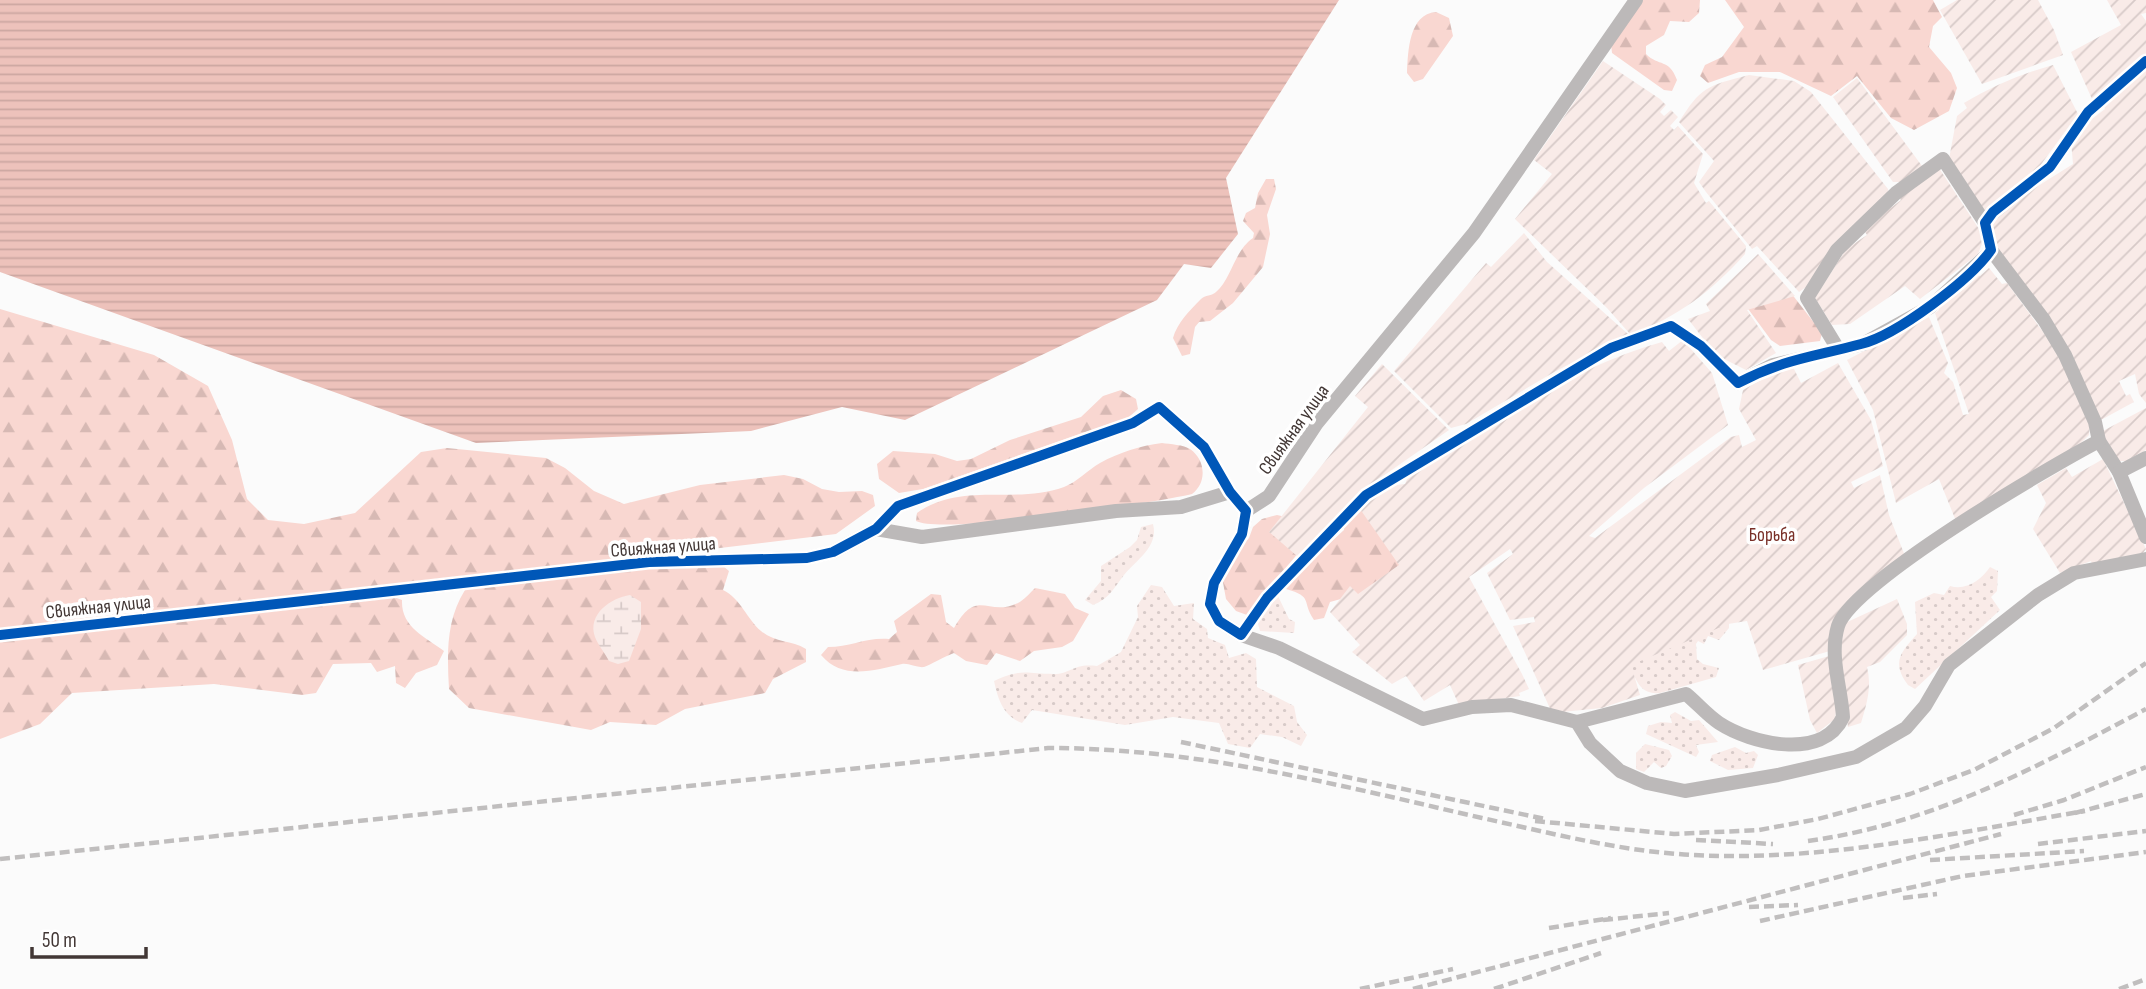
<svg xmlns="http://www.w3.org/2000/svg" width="2146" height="989" viewBox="0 0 2146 989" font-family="'Sofia Sans Condensed',sans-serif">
  <defs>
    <pattern id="grass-dots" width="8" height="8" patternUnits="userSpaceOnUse" patternTransform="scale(1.75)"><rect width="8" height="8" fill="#f9ebe8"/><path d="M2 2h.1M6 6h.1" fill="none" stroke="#d7cac8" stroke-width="1.8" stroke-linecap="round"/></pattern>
    <pattern id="forest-firs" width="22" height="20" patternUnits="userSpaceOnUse" patternTransform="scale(1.75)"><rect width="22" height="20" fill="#f9d7d1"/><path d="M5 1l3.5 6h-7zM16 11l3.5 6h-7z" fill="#d7b9b4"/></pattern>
    <pattern id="wetland-marsh" width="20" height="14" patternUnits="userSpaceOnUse" patternTransform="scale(1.75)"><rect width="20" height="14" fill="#f9ebe8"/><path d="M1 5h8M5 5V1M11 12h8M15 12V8" fill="none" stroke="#d7cac8"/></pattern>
    <pattern id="garden-furrows" width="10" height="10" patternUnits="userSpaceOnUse" patternTransform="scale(1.75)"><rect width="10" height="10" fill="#f9ebe8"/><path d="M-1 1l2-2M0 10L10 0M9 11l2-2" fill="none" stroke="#d7cac8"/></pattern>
    <pattern id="water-rules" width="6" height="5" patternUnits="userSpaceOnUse" patternTransform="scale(1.75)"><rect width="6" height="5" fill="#edc2bb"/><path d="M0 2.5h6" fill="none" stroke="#cca7a1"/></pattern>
  </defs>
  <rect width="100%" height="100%" fill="#fbfbfb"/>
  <g fill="url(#grass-dots)">
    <path d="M1153 524C1159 547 1136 560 1124 575 1114 588 1109 599 1093 605L1085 600 1101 581V566L1130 547 1137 540 1141 527Z"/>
    <path d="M1990 567 1998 571 1997 591 1991 597 2000 610 1915 689 1908 685C1891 662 1901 652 1917 634L1915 602 1934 593 1944 595 1950 586C1966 591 1981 580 1990 567Z"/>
    <path d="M1151 585 1162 587 1174 606 1194 603 1193 619 1207 629 1208 638 1225 645 1229 658 1246 653 1256 659 1257 687 1294 706 1297 722 1307 735 1301 746 1282 737 1260 734 1250 748 1228 744 1219 723 1173 717 1125 725 1032 710 1022 723C1003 716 998 699 994 681 1022 668 1026 674 1054 674 1071 674 1073 663 1097 666L1121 652 1138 617 1137 606Z"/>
    <polygon points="1278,596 1289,619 1295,622 1294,633 1260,631 1257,620"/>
    <path d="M1729 619V628L1719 640 1708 636 1704 644 1698 641 1696 644 1697 659 1703 664 1719 668 1716 677 1660 693C1640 695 1636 680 1629 664Z"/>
    <polygon points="1675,712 1691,721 1699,720 1718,742 1696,745 1699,752 1696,757 1646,734 1648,726 1661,722 1672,723 1670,715"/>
    <polygon points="1645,744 1669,750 1672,756 1666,766 1661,768 1654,762 1644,772 1636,769 1636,753"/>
    <polygon points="1735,747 1746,753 1754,751 1758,755 1753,768 1728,770 1710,761 1712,755"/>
  </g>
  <g fill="url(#forest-firs)">
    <path d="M1643 0H1700L1699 13 1689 22 1670 21 1664 35 1646 46V54C1659 67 1669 58 1677 80L1672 91 1664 90 1612 53 1611 44 1633 9Z"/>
    <polygon points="1725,0 1933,0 1942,17 1933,26 1929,47 1951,73 1957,88 1949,111 1914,130 1891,118 1857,76 1831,96 1780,72 1739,72 1708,83 1700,76 1705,65 1722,57 1744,27"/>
    <path d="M1436 12 1449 18 1453 36 1423 79 1414 82 1407 73C1408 51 1409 14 1436 12Z"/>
    <path d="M1266 179H1274L1276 189 1267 215 1270 234 1263 267 1233 303 1210 321 1199 322 1195 327 1190 354 1182 356 1173 338C1177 323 1190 310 1201 299 1205 295 1212 296 1216 292 1232 278 1234 251 1253 238L1254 233 1243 221 1246 213 1255 208 1258 193Z"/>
    <polygon points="1791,293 1822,333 1820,341 1780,346 1771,340 1746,306"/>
    <polygon points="0,309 154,355 208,386 232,440 247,499 268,520 304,524 355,513 421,452 447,448 546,458 565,468 594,491 624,504 700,485 784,475 803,479 822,489 839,492 862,491 873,495 875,506 836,534 236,606 0,630"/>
    <polygon points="1121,390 1136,399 1138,409 1129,417 923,489 899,493 879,479 877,464 893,451 935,454 957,461 971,459 1010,440 1081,417 1103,396"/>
    <path d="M1162 443C1170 444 1184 445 1190 449 1206 460 1207 483 1192 494 1154 503 942 535 916 521L917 513C962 481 1015 505 1064 487 1077 482 1088 470 1100 463 1120 452 1140 446 1162 443Z"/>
    <path d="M1360 508 1422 554 1366 592 1330 602 1324 618 1314 620C1301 601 1314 597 1286 589L1285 584 1344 530V524Z"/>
    <polygon points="1277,515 1299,520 1299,552 1247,615 1236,611 1226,599 1222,577 1238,550 1249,538 1253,527 1262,519"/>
    <path d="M717 561 729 571 723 590C741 599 747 619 761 631 775 643 791 640 806 649V662L773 679 765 693 685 709 656 725 610 722 591 730 469 708 449 689C447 654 446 620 465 590Z"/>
    <path d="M1035 588 1065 594 1075 608 1089 614 1073 641 1062 647 1034 651 1020 661 996 653 987 665 966 661 954 653C945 656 930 665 924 667 917 668 909 663 902 664 874 670 843 681 821 655L828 647C850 647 867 637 889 639L897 632 894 621 931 594 941 595 946 622 954 628C978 586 987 618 1018 603 1024 600 1030 593 1035 588Z"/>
    <path d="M394 597 402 600C401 627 424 636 444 651L437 665 416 673 405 688 396 683 395 666 377 672 371 663 333 664 316 693 302 695 214 684 72 693 40 724 0 739V640Z"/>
  </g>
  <path fill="url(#wetland-marsh)" d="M630 595 641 602V629L629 661 618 664 609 661C605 653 598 645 595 637 587 614 611 598 630 595Z"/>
  <g fill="url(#garden-furrows)">
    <polygon points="1957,0 2038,0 2054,30 2063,55 1982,84 1940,10"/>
    <polygon points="2107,0 2146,0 2146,13 2141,14 2146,21 2146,56 2092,99 2071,52 2121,25"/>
    <path d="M1603 61 1660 99 1666 105 1660 112 1664 116 1671 110 1678 117 1670 126 1674 130 1678 126 1703 154 1694 183 1706 203 1709 201 1746 246 1745 254C1713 290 1676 319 1630 334L1607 308 1515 219 1552 174 1534 160Z"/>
    <path d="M2053 65 2078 114 2034 174 1983 211 1949 159 1957 116 1967 108 1964 103C1993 86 2021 74 2053 65Z"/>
    <polygon points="2146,69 2146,403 2139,394 2135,374 2119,381 2126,396 2130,394 2134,402 2099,421 1997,250 1990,226 2001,209 2073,164 2071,141 2084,125 2105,109 2103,105"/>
    <path d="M1749 75 1794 81 1811 92 1888 189 1889 196 1809 285 1799 292 1757 246 1752 249 1706 192 1699 182 1714 161 1679 122C1701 87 1706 86 1749 75Z"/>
    <polygon points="1857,78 1922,166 1900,182 1893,182 1833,97"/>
    <polygon points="1937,165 1979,229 1983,241 1978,254 1920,299 1905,286 1850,324 1832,325 1815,298 1846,249 1867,235 1863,229 1901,200 1897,195"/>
    <polygon points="1524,233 1547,262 1628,334 1556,371 1466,424 1451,428 1394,371 1486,263 1491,267"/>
    <polygon points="1758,254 1795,296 1747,310 1776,353 1746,370 1716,355 1688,319 1710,311 1706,304"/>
    <polygon points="1989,268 2002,284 2007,283 2060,355 2090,421 2089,435 2081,443 1956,521 1939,479 1896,503 1873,410 1847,360 1929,317 1948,363 1944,373 1953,382 1963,415 1969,414 1935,313 1939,310 1936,304 1973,273 1980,276"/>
    <path d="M1683 340 1712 373 1728 425 1644 488 1589 536 1595 538 1731 437 1739 435 1742 447 1756 440 1739 409 1743 390 1791 363 1801 383 1838 363 1871 420 1883 466 1851 482 1854 488 1880 475 1889 515 1905 556C1867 584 1834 599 1830 651L1763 670 1747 621 1728 624 1631 665 1640 695 1602 708 1552 713 1513 626 1535 622 1534 617 1510 620 1487 573 1513 554 1510 549 1469 577 1522 674 1529 689 1519 693 1520 696 1459 705 1450 685 1424 701 1406 676 1392 684 1352 652 1360 645 1330 612 1350 586 1358 594 1399 565 1360 509C1373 495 1387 485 1405 484L1408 477C1488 426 1569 368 1662 342L1669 351Z"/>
    <polygon points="1382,364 1449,430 1363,490 1297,556 1269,532 1368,407 1355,396"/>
    <polygon points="2146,408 2146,450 2126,461 2115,461 2101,432"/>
    <polygon points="2103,459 2146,549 2143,553 2092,564 2091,561 2060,573 2033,529 2046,503 2037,485 2066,468 2072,477"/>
    <path d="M1897 599 1907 624V635L1880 662 1867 667C1872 687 1867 703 1861 723L1848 727 1840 665 1843 624Z"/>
    <polygon points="1829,656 1837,703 1835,719 1817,733 1810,720 1798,665"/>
  </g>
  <polygon fill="url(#water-rules)" points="0,0 1339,0 1226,178 1238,234 1211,268 1184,264 1157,300 905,420 842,407 751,431 476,443 0,272"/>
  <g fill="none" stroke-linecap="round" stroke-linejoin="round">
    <g stroke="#bcb9b9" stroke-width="14">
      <polyline points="1991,250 2044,320 2065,355 2095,422 2099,441 2119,472 2146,537"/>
      <polyline points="1838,349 1807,298 1837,250 1896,193 1943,159 1985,223"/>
      <polyline points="2119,472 2146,458"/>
      <polyline points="1246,511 1242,534 1214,583 1210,604 1219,621 1241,635 1267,598 1366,495 1611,348 1671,326 1701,346 1738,383 1773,365 1863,344 1930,307 1985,257 1991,250 1985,223 1989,216 2050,167 2088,112 2146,61"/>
      <polyline points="1246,511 1269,496 1317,423 1474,233 1636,0"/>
      <polyline points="876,529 922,537 1116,511 1181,507 1230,492"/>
      <polyline points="0,635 649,562 807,558 833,552 876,529 898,506 1133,423 1159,407 1204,447 1230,492 1246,511"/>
      <path d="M1241 635 1279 648 1423 719 1472 707 1511 705 1577 722 1686 694C1697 703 1707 715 1719 723 1751 744 1823 761 1843 717 1841 687 1829 656 1838 626 1852 582 2051 466 2099 441"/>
      <polyline points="1577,722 1590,743 1620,771 1647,783 1685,791 1778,775 1856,757 1906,728 1925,706 1949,665 2038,595 2074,573 2146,559"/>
    </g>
    <g stroke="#c0bebe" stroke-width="4.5" stroke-dasharray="10 5" stroke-linecap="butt">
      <polyline points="1181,742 1545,819"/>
      <polyline points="2075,813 2146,794"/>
      <polyline points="2014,815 2064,800 2146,767"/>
      <polyline points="1535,821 1674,834 1759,830 1818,819 1910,794 1974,770 2054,728 2146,663"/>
      <polyline points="1696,840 1773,844"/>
      <path d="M1808 841C1932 824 2037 767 2146 709"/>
      <polyline points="2038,844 2146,831"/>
      <path d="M0 859 1048 748C1197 748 1338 785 1482 818 1537 830 1592 844 1648 851 1793 869 1942 835 2085 811"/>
      <polyline points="1930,860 2084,851"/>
      <polyline points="1903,898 1937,894"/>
      <polyline points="1749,907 1798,905"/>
      <polyline points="1603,920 1669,913"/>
      <polyline points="1760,921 1963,876 2146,852"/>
      <polyline points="1549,928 1611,918"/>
      <polyline points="1360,989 1453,969"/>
      <polyline points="1413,989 2001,834"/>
      <polyline points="1494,989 1601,953"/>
      <polyline points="2119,989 2146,979"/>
    </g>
    <defs>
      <path id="cycleway" d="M0 635 649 562 807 558 833 552 876 529 898 506 1133 423 1159 407 1204 447 1230 492 1246 511 1242 534 1214 583 1210 604 1219 621 1241 635 1267 598 1366 495 1611 348 1671 326 1701 346 1738 383C1784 359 1813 357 1861 344 1897 335 1970 280 1991 250L1985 223 1993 212 2050 167 2088 112 2146 61"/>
    </defs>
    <use href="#cycleway" stroke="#fff" stroke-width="15"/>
    <use href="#cycleway" stroke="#0057b8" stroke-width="10"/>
  </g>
  <g text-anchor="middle" stroke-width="7" stroke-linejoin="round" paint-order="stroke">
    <g font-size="19" fill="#423735" stroke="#fff">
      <text transform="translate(1293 429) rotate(-54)" y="7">Свияжная улица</text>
      <text transform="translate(663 546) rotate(-4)" y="7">Свияжная улица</text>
      <text transform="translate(98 606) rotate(-6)" y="7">Свияжная улица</text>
    </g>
    <g font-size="19" fill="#792f27" stroke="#fff">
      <text x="1772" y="541">Борьба</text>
    </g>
  </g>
  <path d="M32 947v10h114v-10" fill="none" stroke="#423735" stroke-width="3.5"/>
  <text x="42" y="947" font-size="21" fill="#423735" stroke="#ffffff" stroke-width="5" paint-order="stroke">50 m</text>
</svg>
